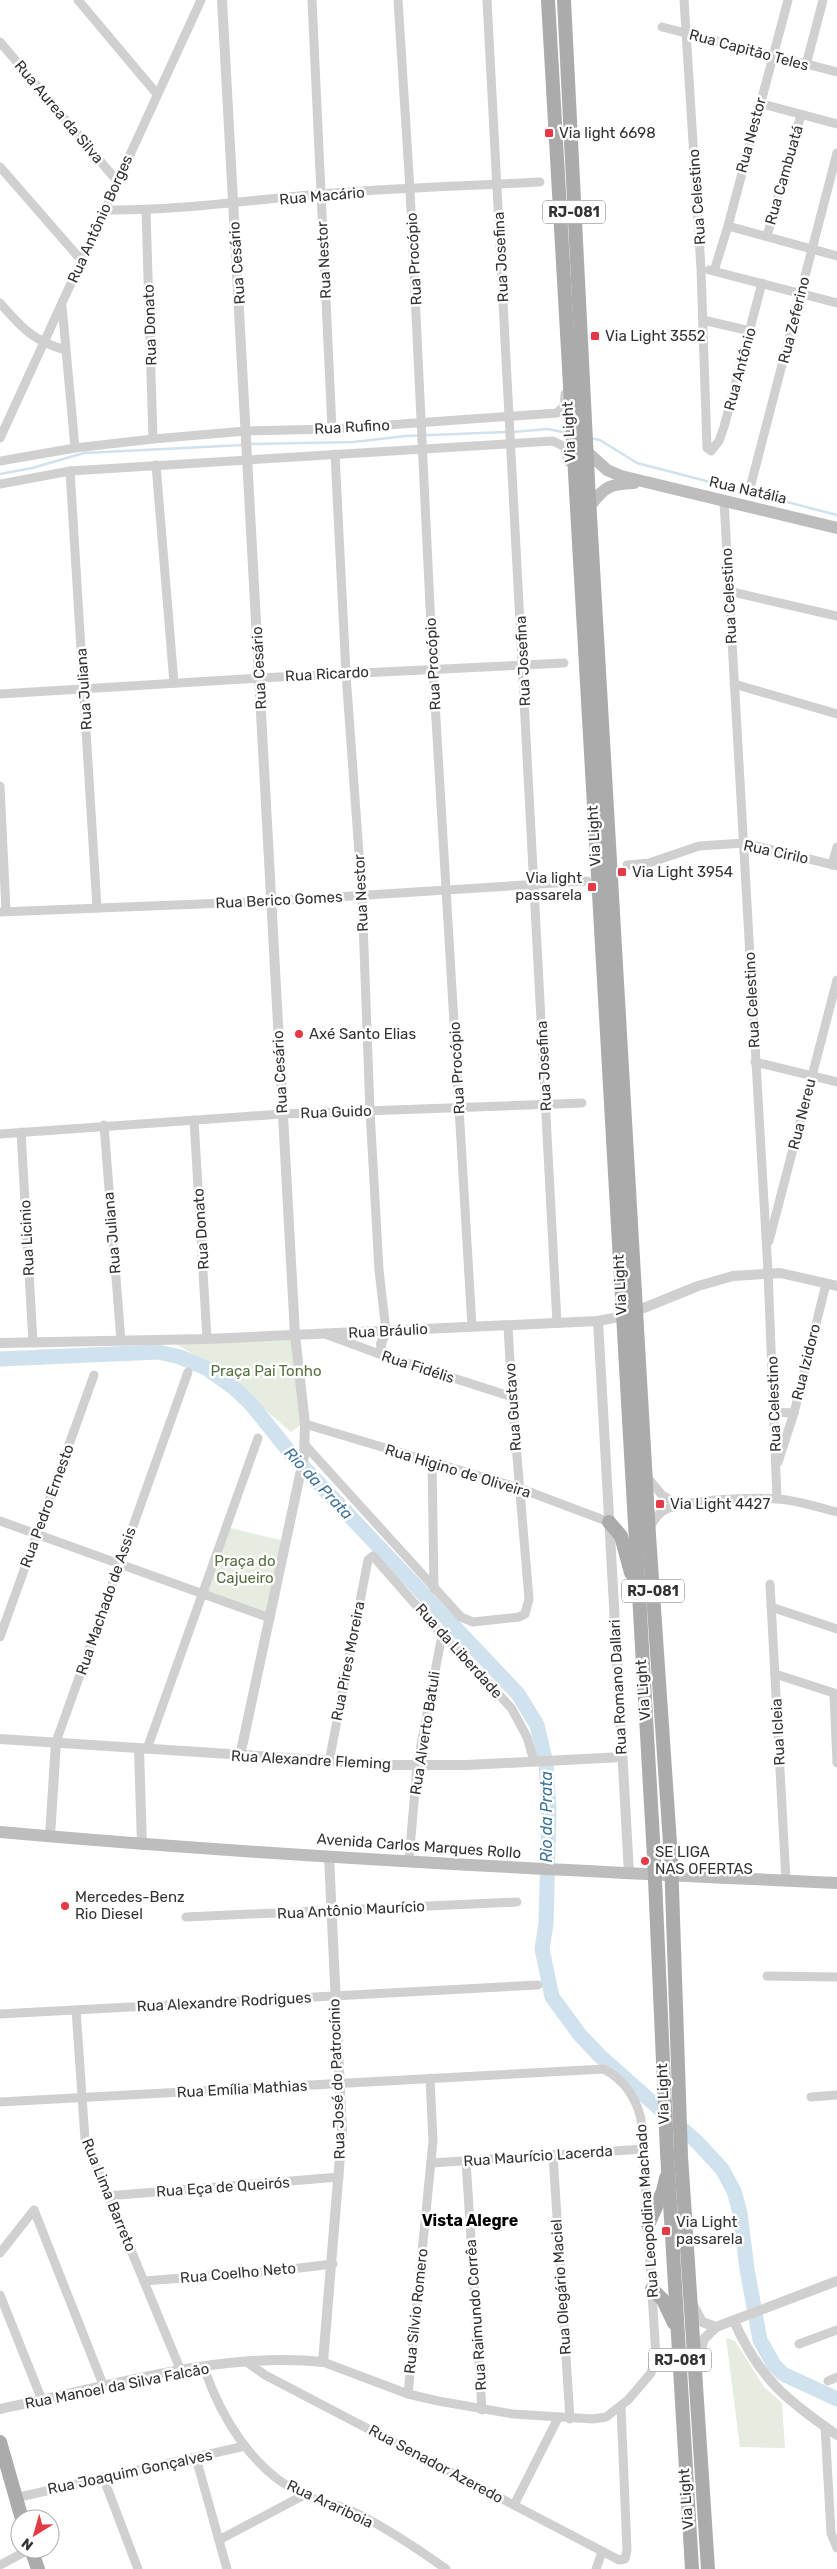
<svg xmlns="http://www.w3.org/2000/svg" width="837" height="2569" viewBox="0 0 837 2569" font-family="Rubik,sans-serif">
  <rect width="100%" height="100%" fill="#fff"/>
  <g fill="#e6ecdf">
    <polygon points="292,1340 302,1424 291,1432 217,1369 173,1342"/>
    <polygon points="226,1527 284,1541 268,1616 202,1593"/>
    <polygon points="726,2338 735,2341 764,2387 782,2403 785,2448 740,2447"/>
  </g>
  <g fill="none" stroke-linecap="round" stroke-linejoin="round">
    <g stroke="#cfe2ee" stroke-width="2.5">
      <polyline points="513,432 548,429 567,433"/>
      <polyline points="589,438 600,440 637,463 837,515"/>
      <polyline points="248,444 353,442 406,436 507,432"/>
      <polyline points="0,474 32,468 84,453 243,445"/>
    </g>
    <polyline stroke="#cfe2ee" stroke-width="15" points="0,1359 158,1352 180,1357 206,1368 233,1387 251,1404 292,1455 518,1694 537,1725 546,1763 549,1809 546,1924 542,1949 552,1997 580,2035 600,2056 697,2142 722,2169 734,2191 740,2213 747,2269 760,2340 774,2365 783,2374 837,2399"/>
    <g stroke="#d0d0d0" stroke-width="9">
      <polyline points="78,0 157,94"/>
      <polyline points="312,0 332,429"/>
      <polyline points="398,0 410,190 433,669 472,1327"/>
      <polyline points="487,0 557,1323"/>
      <polyline points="684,0 701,269 707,448 711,451 719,441 724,427 762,283"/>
      <polyline points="662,27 837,72"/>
      <polyline points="0,42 117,181"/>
      <polyline points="806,65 823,0"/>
      <polyline points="759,103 837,124"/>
      <polyline points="0,167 82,261"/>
      <path d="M105 210C177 211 248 200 320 194 393 188 466 186 540 182"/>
      <polyline points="146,211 153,439"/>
      <polyline points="728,226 837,256"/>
      <polyline points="767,236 801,115"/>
      <polyline points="709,270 837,303"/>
      <polyline points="714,271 728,226 788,0"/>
      <path d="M0 303C22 328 32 340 65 350"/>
      <polyline points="62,306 75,448"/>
      <polyline points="703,320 750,331"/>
      <polyline points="0,438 201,0"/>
      <polyline points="335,454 346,674 362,895 370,1111 379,1270 386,1331"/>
      <polyline points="0,461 75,448 153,439 246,431 332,429 557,413 564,406 565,394"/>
      <polyline points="156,465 174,683"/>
      <polyline points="70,471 97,908"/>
      <polyline points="0,484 70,471 553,441 565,447 568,462"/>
      <polyline points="750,488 837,153"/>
      <polyline points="724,501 768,1272 777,1499"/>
      <polyline points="728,591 837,616"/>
      <polyline points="734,684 837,714"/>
      <polyline points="0,694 259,678 564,663"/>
      <polyline points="0,786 6,911"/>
      <polyline points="627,865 649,863 699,846 744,843 837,866"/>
      <polyline points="832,865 837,847"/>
      <polyline points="0,912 273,901 587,881"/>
      <polyline points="755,1062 837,1082"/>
      <polyline points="194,1120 207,1339"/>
      <polyline points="104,1125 121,1341"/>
      <polyline points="21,1132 33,1343"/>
      <polyline points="0,1134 282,1114 582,1103"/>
      <polyline points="769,1241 837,980"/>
      <polyline points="325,1334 382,1355 512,1397"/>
      <polyline points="774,1412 794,1413"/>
      <polyline points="305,1424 519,1488 609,1522"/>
      <polyline points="305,1445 461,1617 473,1622 519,1617 525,1614 529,1599 512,1397 508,1326"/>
      <polyline points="432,1462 434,1589"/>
      <polyline points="778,1462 794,1413 826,1284"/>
      <polyline points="647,1477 662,1495 679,1505"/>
      <polyline points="0,1521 270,1618"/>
      <path d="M649 1529C653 1522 656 1515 663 1511 683 1499 753 1497 777 1499 797 1500 817 1507 837 1512"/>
      <polyline points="770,1584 786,1881"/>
      <polyline points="771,1607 837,1629"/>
      <polyline points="0,1637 94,1375"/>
      <polyline points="775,1674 837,1694"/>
      <polyline points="834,1694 837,1763"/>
      <polyline points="56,1742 188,1372"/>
      <polyline points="147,1749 258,1438"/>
      <polyline points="329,1762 368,1560 373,1556 442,1635 478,1671 512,1709 527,1737 534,1761"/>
      <polyline points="409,1861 417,1766 442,1635"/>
      <polyline points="186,1917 517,1902"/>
      <polyline points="767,1976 837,1977"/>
      <polyline points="76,2010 85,2139 181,2371"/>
      <polyline points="0,2014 538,1985"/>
      <polyline points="811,2097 837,2095"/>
      <path d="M0 2102 604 2069C624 2080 636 2097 641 2119L656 2357 651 2373 628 2400 606 2417 593 2419 513 2414 438 2401 408 2394 323 2362"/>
      <polyline points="553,2155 570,2419"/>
      <polyline points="466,2161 482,2410"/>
      <polyline points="432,2163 644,2149"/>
      <polyline points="107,2196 339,2177"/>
      <polyline points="0,2253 34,2210 104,2387"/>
      <polyline points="144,2281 274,2271 333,2264"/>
      <polyline points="0,2295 42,2400"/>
      <polyline points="799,2344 837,2330"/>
      <polyline points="248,2363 265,2375 619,2560 625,2559 627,2550 621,2407"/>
      <path d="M204 2368C221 2417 252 2470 302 2494 319 2502 339 2504 356 2513 387 2528 418 2549 446 2569"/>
      <polyline points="828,2381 837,2377"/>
      <polyline points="408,2394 433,2141 430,2078"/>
      <polyline points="825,2426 831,2533 837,2548"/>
      <polyline points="196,2458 227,2569"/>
      <polyline points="103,2477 138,2569"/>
      <polyline points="15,2498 245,2446"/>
      <polyline points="514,2505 558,2418"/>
      <polyline points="219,2540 304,2495"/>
      <polyline points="0,2565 30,2549"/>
      <polyline points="596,2569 602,2552"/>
    </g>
    <g stroke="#d0d0d0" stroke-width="10">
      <polyline points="222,0 295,1335 305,1424 304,1456 240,1756"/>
      <polyline points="598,1321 629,1873"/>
      <polyline points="0,1343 207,1339 598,1321 624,1316 698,1286 733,1276 780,1273 837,1286"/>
      <polyline points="382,1355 381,1344 386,1331"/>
      <polyline points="0,1739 395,1765 467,1765 622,1757"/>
      <polyline points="139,1749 142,1845"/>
      <polyline points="50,1836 56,1742"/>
      <polyline points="693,2305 702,2322 716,2327"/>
      <path d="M734 2321C759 2378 786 2400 837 2435"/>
      <polyline points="697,2361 704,2339 716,2327 837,2281"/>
      <path d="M0 2409C103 2388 218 2351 323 2362L342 2132 329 1856"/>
    </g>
    <g stroke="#bdbdbd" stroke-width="12">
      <polyline points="586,451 607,470 621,476 837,528"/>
      <path d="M590 506C605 486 610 484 634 483"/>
      <path d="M0 1832C279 1857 558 1870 837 1883"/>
    </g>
    <g stroke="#ababab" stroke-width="14">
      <polyline points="548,0 654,1857 667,2152 692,2569"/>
      <polyline points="564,0 588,481 649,1535 671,1858 681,2156 708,2569"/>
      <polyline points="609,1522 621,1536 631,1573"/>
      <polyline points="648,2225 663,2191 666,2178"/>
      <polyline points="652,2289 663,2300 674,2323"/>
      <polyline points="0,2442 22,2519"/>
      <polyline points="31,2549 38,2569"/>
    </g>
  </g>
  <g fill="#e63946" stroke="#fff" stroke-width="2">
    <rect x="544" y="128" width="10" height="10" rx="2.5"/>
    <rect x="590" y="331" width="10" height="10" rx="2.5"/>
    <rect x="617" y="867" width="10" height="10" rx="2.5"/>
    <rect x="587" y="882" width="10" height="10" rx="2.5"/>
    <circle cx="299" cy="1034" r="5"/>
    <rect x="655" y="1499" width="10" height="10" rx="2.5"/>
    <circle cx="645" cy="1861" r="5"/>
    <circle cx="65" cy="1906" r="5"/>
    <rect x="661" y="2226" width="10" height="10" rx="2.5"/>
  </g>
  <g text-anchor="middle" stroke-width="5" stroke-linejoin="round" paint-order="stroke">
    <g fill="#fff" stroke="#707070" stroke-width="1">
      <rect x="543" y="200.5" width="62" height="23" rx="4"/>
      <rect x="622" y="1579.5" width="62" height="23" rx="4"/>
      <rect x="649" y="2348.5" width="62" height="23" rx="4"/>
    </g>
    <g font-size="14" font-weight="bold" fill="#333">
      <text x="574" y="217">RJ-081</text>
      <text x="653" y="1596">RJ-081</text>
      <text x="680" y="2365">RJ-081</text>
    </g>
    <g font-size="15" fill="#333" stroke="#fff">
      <text transform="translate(749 50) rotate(15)" y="5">Rua Capitão Teles</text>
      <text transform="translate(59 112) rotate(50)" y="5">Rua Aurea da Silva</text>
      <text transform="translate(751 135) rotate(-75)" y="5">Rua Nestor</text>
      <text transform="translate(784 175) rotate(-74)" y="5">Rua Cambuatá</text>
      <text transform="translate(322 196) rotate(-5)" y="5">Rua Macário</text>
      <text transform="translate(697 197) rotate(-94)" y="5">Rua Celestino</text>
      <text transform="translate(100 219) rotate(-66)" y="5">Rua Antônio Borges</text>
      <text transform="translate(501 257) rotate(-93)" y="5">Rua Josefina</text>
      <text transform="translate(414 259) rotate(-93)" y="5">Rua Procópio</text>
      <text transform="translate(324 260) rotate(-93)" y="5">Rua Nestor</text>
      <text transform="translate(237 263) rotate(-94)" y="5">Rua Cesário</text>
      <text transform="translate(794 320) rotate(-76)" y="5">Rua Zeferino</text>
      <text transform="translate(150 325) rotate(-92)" y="5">Rua Donato</text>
      <text transform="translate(740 369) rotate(-75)" y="5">Rua Antônio</text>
      <text transform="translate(352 427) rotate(-3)" y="5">Rua Rufino</text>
      <text transform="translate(569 432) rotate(-93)" y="5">Via Light</text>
      <text transform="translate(748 490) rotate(13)" y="5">Rua Natália</text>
      <text transform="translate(729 596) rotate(-93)" y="5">Rua Celestino</text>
      <text transform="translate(523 661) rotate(-93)" y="5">Rua Josefina</text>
      <text transform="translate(433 664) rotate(-93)" y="5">Rua Procópio</text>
      <text transform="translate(259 668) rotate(-93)" y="5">Rua Cesário</text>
      <text transform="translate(327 674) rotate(-3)" y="5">Rua Ricardo</text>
      <text transform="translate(84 689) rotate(-94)" y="5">Rua Juliana</text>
      <text transform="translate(594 836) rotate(-93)" y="5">Via Light</text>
      <text transform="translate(776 852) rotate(12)" y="5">Rua Cirilo</text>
      <text transform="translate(361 893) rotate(-93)" y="5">Rua Nestor</text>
      <text transform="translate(279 900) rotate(-3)" y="5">Rua Berico Gomes</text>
      <text transform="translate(752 1000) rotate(-93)" y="5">Rua Celestino</text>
      <text transform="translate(544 1066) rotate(-93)" y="5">Rua Josefina</text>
      <text transform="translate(457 1068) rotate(-93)" y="5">Rua Procópio</text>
      <text transform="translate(280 1072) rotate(-93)" y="5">Rua Cesário</text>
      <text transform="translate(336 1112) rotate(-2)" y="5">Rua Guido</text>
      <text transform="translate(802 1114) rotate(-76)" y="5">Rua Nereu</text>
      <text transform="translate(201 1229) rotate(-94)" y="5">Rua Donato</text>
      <text transform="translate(112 1233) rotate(-95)" y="5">Rua Juliana</text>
      <text transform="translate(27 1238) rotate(-93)" y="5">Rua Licinio</text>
      <text transform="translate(620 1285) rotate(-93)" y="5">Via Light</text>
      <text transform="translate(388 1331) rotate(-3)" y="5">Rua Bráulio</text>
      <text transform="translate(806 1362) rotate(-76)" y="5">Rua Izidoro</text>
      <text transform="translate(418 1367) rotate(18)" y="5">Rua Fidélis</text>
      <text transform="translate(774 1404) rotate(-92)" y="5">Rua Celestino</text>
      <text transform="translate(513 1407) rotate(-94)" y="5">Rua Gustavo</text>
      <text transform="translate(458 1471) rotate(17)" y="5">Rua Higino de Oliveira</text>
      <text transform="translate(47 1506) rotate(-70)" y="5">Rua Pedro Ernesto</text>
      <text transform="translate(106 1601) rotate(-71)" y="5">Rua Machado de Assis</text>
      <text transform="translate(459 1651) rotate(48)" y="5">Rua da Liberdade</text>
      <text transform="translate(348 1661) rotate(-79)" y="5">Rua Pires Moreira</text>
      <text transform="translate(618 1687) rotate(-93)" y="5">Rua Romano Dallari</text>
      <text transform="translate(643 1690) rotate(-94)" y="5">Via Light</text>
      <text transform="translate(778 1732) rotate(-93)" y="5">Rua Icleia</text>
      <text transform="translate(425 1733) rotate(-81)" y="5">Rua Alverto Batuli</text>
      <text transform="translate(311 1760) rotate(3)" y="5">Rua Alexandre Fleming</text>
      <text transform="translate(419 1846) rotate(4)" y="5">Avenida Carlos Marques Rollo</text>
      <text transform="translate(351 1910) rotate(-3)" y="5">Rua Antônio Maurício</text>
      <text transform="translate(224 2002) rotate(-3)" y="5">Rua Alexandre Rodrigues</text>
      <text transform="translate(337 2079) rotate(-92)" y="5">Rua José do Patrocínio</text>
      <text transform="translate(242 2089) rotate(-3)" y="5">Rua Emília Mathias</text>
      <text transform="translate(663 2094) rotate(-92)" y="5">Via Light</text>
      <text transform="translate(538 2156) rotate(-4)" y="5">Rua Maurício Lacerda</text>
      <text transform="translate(223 2187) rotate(-4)" y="5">Rua Eça de Queirós</text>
      <text transform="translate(109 2195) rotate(68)" y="5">Rua Lima Barreto</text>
      <text transform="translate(647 2211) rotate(-94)" y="5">Rua Leopoldina Machado</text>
      <text transform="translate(238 2273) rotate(-5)" y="5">Rua Coelho Neto</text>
      <text transform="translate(561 2287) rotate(-94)" y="5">Rua Olegário Maciel</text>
      <text transform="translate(416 2311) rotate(-84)" y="5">Rua Sílvio Romero</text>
      <text transform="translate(476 2315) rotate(-94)" y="5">Rua Raimundo Corrêa</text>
      <text transform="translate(117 2386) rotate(-11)" y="5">Rua Manoel da Silva Falcão</text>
      <text transform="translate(436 2464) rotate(28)" y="5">Rua Senador Azeredo</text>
      <text transform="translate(130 2472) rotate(-12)" y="5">Rua Joaquim Gonçalves</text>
      <text transform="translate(686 2499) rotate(-94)" y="5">Via Light</text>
      <text transform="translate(330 2504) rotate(25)" y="5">Rua Arariboia</text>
    </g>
    <g font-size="15" fill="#333" stroke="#fff" text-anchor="start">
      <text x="559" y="138">Via light 6698</text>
      <text x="605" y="341">Via Light 3552</text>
      <text x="632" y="877">Via Light 3954</text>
      <text x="582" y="883" text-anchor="end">Via light<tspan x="582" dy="17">passarela</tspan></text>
      <text x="309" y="1039">Axé Santo Elias</text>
      <text x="670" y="1509">Via Light 4427</text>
      <text x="655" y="1857">SE LIGA<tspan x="655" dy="17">NAS OFERTAS</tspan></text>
      <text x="75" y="1902">Mercedes-Benz<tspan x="75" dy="17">Rio Diesel</tspan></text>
      <text x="676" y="2227">Via Light<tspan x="676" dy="17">passarela</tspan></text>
    </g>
    <g font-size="15" fill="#56703f" stroke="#fff">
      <text x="266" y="1376">Praça Pai Tonho</text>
      <text x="245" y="1566">Praça do<tspan x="245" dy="17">Cajueiro</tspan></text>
    </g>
    <g font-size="16" font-style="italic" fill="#3f7597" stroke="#fff">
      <text transform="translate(319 1483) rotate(47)" y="6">Rio da Prata</text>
      <text transform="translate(546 1817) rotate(-90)" y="6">Rio da Prata</text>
    </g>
    <g font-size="16" font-weight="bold" fill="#000" stroke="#fff">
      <text x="470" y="2226">Vista Alegre</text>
    </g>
  </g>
  <g transform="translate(35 2534) rotate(217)"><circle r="24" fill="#ffffff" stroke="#adadad"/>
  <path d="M0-4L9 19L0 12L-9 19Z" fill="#e63946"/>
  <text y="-8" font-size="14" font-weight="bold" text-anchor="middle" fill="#333333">N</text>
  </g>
</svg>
